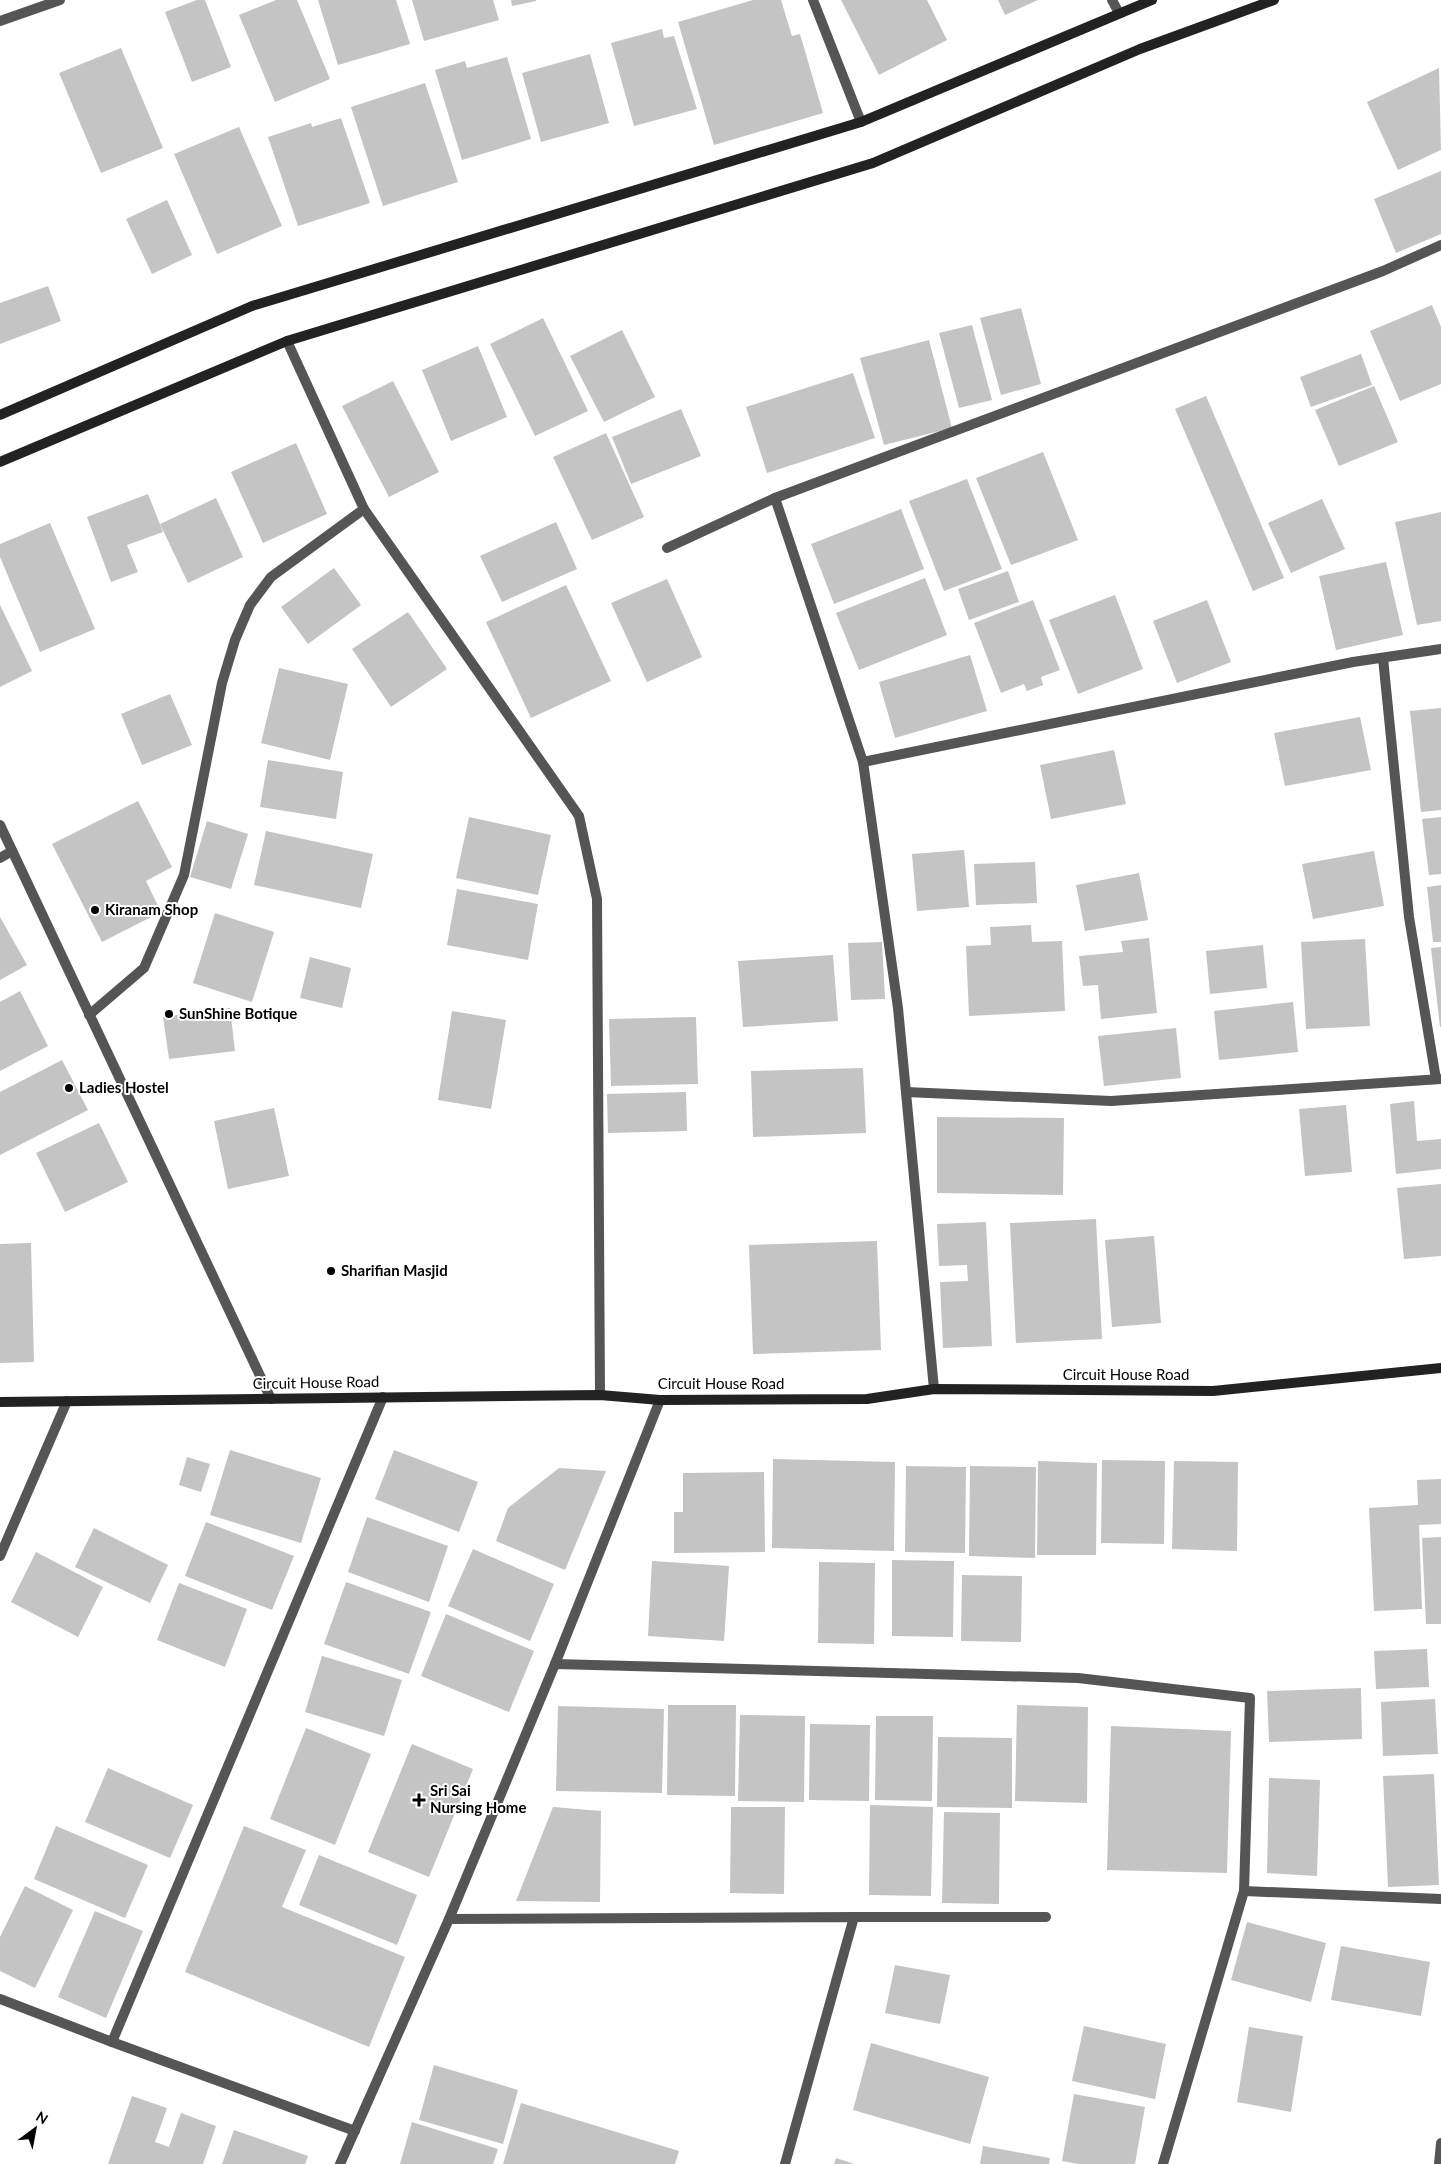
<svg xmlns="http://www.w3.org/2000/svg" width="1441" height="2164" viewBox="0 0 1441 2164" font-family="Lato,sans-serif">
  <rect width="100%" height="100%" fill="#fff"/>
  <g fill="#c4c4c4">
    <polygon points="197,0 205,0 231,67 192,82 165,12"/>
    <polygon points="276,0 297,0 330,79 275,102 239,15"/>
    <polygon points="318,0 396,0 410,44 338,65"/>
    <polygon points="412,0 493,0 499,20 424,41"/>
    <polygon points="511,0 536,0 536,1 512,6"/>
    <polygon points="753,0 781,0 792,36 800,34 823,113 714,145 678,22"/>
    <polygon points="841,0 927,0 947,40 879,75"/>
    <polygon points="998,0 1038,0 1005,15"/>
    <polygon points="662,29 664,38 674,36 697,109 634,126 611,43"/>
    <polygon points="121,48 163,148 101,173 59,73"/>
    <polygon points="590,54 609,123 541,142 522,73"/>
    <polygon points="507,57 531,139 462,160 435,70 465,61 467,68"/>
    <polygon points="1439,68 1441,150 1398,170 1367,102"/>
    <polygon points="425,83 458,182 383,206 351,107"/>
    <polygon points="341,118 370,203 298,226 268,137 311,123 312,127"/>
    <polygon points="239,127 282,226 217,254 174,154"/>
    <polygon points="1441,171 1441,234 1396,253 1374,199"/>
    <polygon points="167,200 192,255 152,274 126,219"/>
    <polygon points="48,286 61,321 0,344 0,303"/>
    <polygon points="1432,305 1441,327 1441,384 1400,401 1370,331"/>
    <polygon points="1021,308 1041,384 1001,395 980,318"/>
    <polygon points="543,318 588,411 535,436 490,344"/>
    <polygon points="972,325 992,400 959,408 939,333"/>
    <polygon points="622,330 655,397 604,422 570,356"/>
    <polygon points="929,340 952,428 884,445 860,358"/>
    <polygon points="478,346 507,417 451,441 422,370"/>
    <polygon points="1361,354 1372,385 1311,407 1300,377"/>
    <polygon points="853,373 875,438 767,473 746,407"/>
    <polygon points="393,381 439,472 389,497 342,406"/>
    <polygon points="1374,386 1398,442 1339,466 1315,410"/>
    <polygon points="1206,396 1284,578 1253,591 1175,409"/>
    <polygon points="681,409 701,456 631,484 612,437"/>
    <polygon points="606,433 644,517 592,540 553,457"/>
    <polygon points="296,443 327,514 263,543 231,472"/>
    <polygon points="1043,452 1078,540 1011,565 976,478"/>
    <polygon points="967,479 1002,569 944,591 909,501"/>
    <polygon points="148,494 163,532 127,545 138,572 111,582 87,517"/>
    <polygon points="216,498 243,557 188,583 160,524"/>
    <polygon points="1322,499 1345,549 1291,573 1268,523"/>
    <polygon points="901,509 924,569 834,604 811,544"/>
    <polygon points="1441,512 1441,621 1417,625 1395,522"/>
    <polygon points="556,522 577,569 502,602 480,556"/>
    <polygon points="50,523 95,629 40,652 0,557 0,544"/>
    <polygon points="1386,562 1403,635 1336,650 1319,576"/>
    <polygon points="334,568 361,605 308,644 281,607"/>
    <polygon points="1008,571 1019,602 969,620 958,589"/>
    <polygon points="925,578 947,635 859,670 836,613"/>
    <polygon points="667,579 702,657 647,682 611,603"/>
    <polygon points="566,585 611,681 531,718 486,622"/>
    <polygon points="1115,595 1143,669 1078,694 1049,620"/>
    <polygon points="1033,600 1060,670 1041,677 1043,685 1027,691 1024,684 1001,693 974,623"/>
    <polygon points="1207,600 1231,662 1177,683 1153,621"/>
    <polygon points="0,605 32,671 0,687"/>
    <polygon points="408,612 447,669 391,707 352,649"/>
    <polygon points="970,655 987,711 895,738 879,682"/>
    <polygon points="279,668 348,684 330,760 261,743"/>
    <polygon points="170,694 192,745 142,765 121,714"/>
    <polygon points="1441,708 1441,810 1421,812 1410,711"/>
    <polygon points="1360,717 1371,770 1285,786 1274,733"/>
    <polygon points="1114,750 1126,804 1051,819 1040,765"/>
    <polygon points="268,760 343,772 336,819 260,807"/>
    <polygon points="138,801 172,867 146,881 161,912 102,942 52,844"/>
    <polygon points="469,817 551,835 538,895 456,878"/>
    <polygon points="1441,817 1441,874 1429,875 1422,819"/>
    <polygon points="207,821 248,834 231,889 190,877"/>
    <polygon points="266,831 373,854 361,908 254,885"/>
    <polygon points="964,850 969,907 917,911 912,854"/>
    <polygon points="1374,851 1384,906 1313,919 1302,864"/>
    <polygon points="1035,862 1037,903 976,905 974,864"/>
    <polygon points="1139,873 1148,920 1085,931 1076,885"/>
    <polygon points="1441,885 1441,942 1433,942 1427,887"/>
    <polygon points="457,889 538,904 528,960 447,945"/>
    <polygon points="215,913 274,932 252,1002 193,983"/>
    <polygon points="0,917 27,965 0,980"/>
    <polygon points="1031,925 1032,942 1062,941 1065,1011 969,1016 966,946 991,945 990,927"/>
    <polygon points="1149,938 1157,1013 1101,1019 1098,985 1083,986 1079,956 1123,952 1121,941"/>
    <polygon points="1365,939 1370,1026 1306,1029 1301,942"/>
    <polygon points="882,942 885,999 851,1000 848,943"/>
    <polygon points="1263,945 1267,988 1210,994 1206,951"/>
    <polygon points="1441,947 1441,1027 1440,1027 1431,948"/>
    <polygon points="833,955 838,1021 743,1027 738,961"/>
    <polygon points="310,957 351,968 342,1008 300,998"/>
    <polygon points="20,991 48,1046 0,1071 0,1002"/>
    <polygon points="1293,1002 1298,1052 1219,1060 1214,1011"/>
    <polygon points="230,1008 235,1051 169,1059 163,1017"/>
    <polygon points="452,1011 506,1020 491,1109 438,1100"/>
    <polygon points="696,1017 698,1084 611,1086 609,1019"/>
    <polygon points="1176,1028 1181,1078 1104,1086 1098,1036"/>
    <polygon points="62,1060 88,1110 0,1155 0,1092"/>
    <polygon points="863,1068 866,1133 753,1137 751,1071"/>
    <polygon points="686,1092 687,1131 608,1133 607,1094"/>
    <polygon points="1414,1101 1417,1141 1441,1139 1441,1169 1396,1174 1390,1104"/>
    <polygon points="1346,1105 1352,1172 1305,1176 1299,1109"/>
    <polygon points="274,1108 289,1176 228,1189 214,1121"/>
    <polygon points="937,1117 1064,1118 1063,1195 937,1193"/>
    <polygon points="99,1123 128,1182 65,1212 36,1153"/>
    <polygon points="1441,1184 1441,1256 1404,1259 1397,1188"/>
    <polygon points="1096,1219 1102,1339 1016,1343 1010,1223"/>
    <polygon points="986,1222 992,1346 943,1348 940,1282 968,1281 967,1265 939,1266 937,1224"/>
    <polygon points="1154,1236 1161,1323 1112,1327 1105,1240"/>
    <polygon points="877,1241 881,1350 753,1354 749,1245"/>
    <polygon points="31,1243 34,1362 0,1363 0,1244"/>
    <polygon points="230,1450 321,1478 301,1543 210,1515"/>
    <polygon points="394,1450 478,1482 459,1532 375,1499"/>
    <polygon points="187,1457 210,1464 201,1492 179,1485"/>
    <polygon points="773,1459 895,1462 894,1551 772,1548"/>
    <polygon points="1102,1460 1165,1461 1164,1544 1101,1543"/>
    <polygon points="1038,1461 1097,1463 1096,1555 1037,1555"/>
    <polygon points="1174,1461 1238,1462 1237,1551 1172,1549"/>
    <polygon points="906,1466 966,1467 965,1553 905,1552"/>
    <polygon points="970,1466 1036,1467 1035,1558 969,1556"/>
    <polygon points="559,1468 606,1471 565,1570 496,1541 508,1508"/>
    <polygon points="764,1472 765,1552 674,1553 674,1512 683,1512 683,1473"/>
    <polygon points="1441,1479 1441,1524 1419,1525 1422,1609 1374,1611 1369,1508 1418,1505 1417,1480"/>
    <polygon points="367,1517 448,1546 429,1602 348,1572"/>
    <polygon points="206,1522 294,1556 272,1610 185,1576"/>
    <polygon points="94,1528 168,1565 150,1603 75,1567"/>
    <polygon points="1441,1537 1441,1624 1426,1624 1422,1538"/>
    <polygon points="473,1549 554,1584 530,1641 448,1606"/>
    <polygon points="36,1552 103,1587 78,1637 11,1602"/>
    <polygon points="892,1560 954,1561 953,1637 892,1636"/>
    <polygon points="652,1561 729,1566 724,1641 648,1636"/>
    <polygon points="819,1562 875,1563 874,1644 818,1643"/>
    <polygon points="962,1575 1022,1576 1021,1642 961,1641"/>
    <polygon points="346,1582 431,1612 409,1674 324,1644"/>
    <polygon points="179,1583 247,1609 225,1667 157,1640"/>
    <polygon points="446,1614 534,1651 509,1712 421,1676"/>
    <polygon points="1427,1649 1429,1687 1376,1689 1374,1651"/>
    <polygon points="322,1656 402,1680 384,1736 305,1712"/>
    <polygon points="1361,1688 1362,1739 1269,1742 1267,1691"/>
    <polygon points="1435,1699 1438,1754 1383,1756 1381,1702"/>
    <polygon points="668,1705 736,1705 735,1796 667,1795"/>
    <polygon points="1017,1705 1088,1707 1087,1803 1015,1801"/>
    <polygon points="558,1706 664,1709 662,1793 556,1791"/>
    <polygon points="740,1715 805,1716 804,1802 738,1801"/>
    <polygon points="876,1716 933,1716 932,1801 875,1800"/>
    <polygon points="810,1724 870,1725 869,1801 809,1800"/>
    <polygon points="1111,1726 1231,1731 1227,1873 1107,1870"/>
    <polygon points="306,1728 371,1754 335,1845 270,1819"/>
    <polygon points="938,1737 1012,1738 1012,1808 937,1807"/>
    <polygon points="412,1744 473,1769 429,1877 368,1852"/>
    <polygon points="108,1768 193,1805 170,1858 85,1822"/>
    <polygon points="1434,1774 1439,1885 1388,1887 1383,1776"/>
    <polygon points="1269,1778 1320,1780 1317,1876 1267,1873"/>
    <polygon points="870,1805 933,1807 931,1896 869,1895"/>
    <polygon points="553,1807 601,1811 600,1902 516,1901"/>
    <polygon points="731,1807 785,1807 784,1894 730,1893"/>
    <polygon points="944,1812 1000,1813 999,1904 942,1903"/>
    <polygon points="56,1826 148,1865 125,1918 34,1879"/>
    <polygon points="244,1826 306,1850 282,1907 405,1957 369,2047 185,1972"/>
    <polygon points="319,1855 417,1895 397,1945 299,1905"/>
    <polygon points="25,1886 73,1910 35,1988 0,1971 0,1937"/>
    <polygon points="95,1911 143,1931 106,2018 58,1997"/>
    <polygon points="1247,1922 1326,1943 1311,2002 1231,1980"/>
    <polygon points="1341,1946 1430,1962 1421,2016 1331,2000"/>
    <polygon points="895,1965 950,1975 940,2024 885,2013"/>
    <polygon points="1084,2026 1166,2044 1155,2099 1072,2081"/>
    <polygon points="1249,2027 1303,2036 1291,2112 1237,2102"/>
    <polygon points="871,2043 989,2077 970,2144 853,2110"/>
    <polygon points="434,2065 518,2090 503,2144 419,2120"/>
    <polygon points="1074,2094 1145,2107 1135,2164 1078,2164 1062,2161"/>
    <polygon points="132,2096 167,2108 155,2142 169,2147 181,2113 216,2126 203,2164 108,2164"/>
    <polygon points="521,2103 679,2151 675,2164 503,2164"/>
    <polygon points="412,2122 498,2149 493,2164 400,2164"/>
    <polygon points="234,2130 308,2156 305,2164 222,2164"/>
    <polygon points="983,2146 1050,2158 1049,2164 980,2164"/>
    <polygon points="836,2158 854,2164 834,2164"/>
  </g>
  <g fill="none" stroke-linecap="round" stroke-linejoin="round">
    <g stroke="#555" stroke-width="10">
      <polyline points="813,0 861,122"/>
      <polyline points="1112,0 1119,13"/>
      <polyline points="0,21 60,0"/>
      <polyline points="287,341 364,509 579,816 597,899 600,1395"/>
      <polyline points="667,548 775,498"/>
      <polyline points="1383,658 1409,917 1436,1079"/>
      <polyline points="863,762 1353,662 1441,649"/>
      <polyline points="0,825 271,1399"/>
      <polyline points="0,858 12,851"/>
      <polyline points="89,1015 144,968 184,875 222,683 235,640 250,605 271,577 364,509"/>
      <polyline points="906,1092 1111,1101 1441,1079"/>
      <polyline points="934,1389 898,1008 863,762 775,498 1383,271 1441,245"/>
      <polyline points="0,1556 67,1401"/>
      <polyline points="555,1664 1078,1678 1250,1698 1244,1891"/>
      <polyline points="854,1917 1046,1917"/>
      <polyline points="449,1919 854,1917 785,2164"/>
      <polyline points="0,1999 112,2042"/>
      <polyline points="355,2131 112,2042 383,1397"/>
      <polyline points="340,2164 449,1919 555,1664 660,1400"/>
      <polyline points="1163,2164 1244,1891 1441,1899"/>
      <polyline points="1439,2164 1441,2143"/>
    </g>
    <g stroke="#222" stroke-width="10">
      <polyline points="0,415 252,306 861,122 1152,0"/>
      <polyline points="0,462 287,341 873,163 1140,49 1274,0"/>
      <polyline points="0,1402 600,1395 660,1400 867,1399 934,1389 1213,1391 1441,1368"/>
    </g>
  </g>
  <g fill="#000" stroke="#fff" stroke-width="2">
    <circle cx="95" cy="910" r="5"/>
    <circle cx="169" cy="1014" r="5"/>
    <circle cx="69" cy="1088" r="5"/>
    <circle cx="331" cy="1271" r="5"/>
    <path d="M416.5 1792.5h5v5h5v5h-5v5h-5v-5h-5v-5h5z"/>
  </g>
  <g text-anchor="middle" stroke-width="4" stroke-linejoin="round" paint-order="stroke">
    <g font-size="15" font-weight="bold" fill="#000" stroke="#fff" text-anchor="start">
      <text x="105" y="915">Kiranam Shop</text>
      <text x="179" y="1019">SunShine Botique</text>
      <text x="79" y="1093">Ladies Hostel</text>
      <text x="341" y="1276">Sharifian Masjid</text>
      <text x="430" y="1796">Sri Sai<tspan x="430" dy="17">Nursing Home</tspan></text>
    </g>
    <g font-size="15" fill="#000" stroke="#fff">
      <text x="1126" y="1380">Circuit House Road</text>
      <text transform="translate(316 1383) rotate(-1)" y="5">Circuit House Road</text>
      <text x="721" y="1389">Circuit House Road</text>
    </g>
  </g>
  <g transform="translate(35 2129) rotate(32)" stroke="#ffffff" stroke-width="4" paint-order="stroke">
  <path d="M0-4L9 19L0 12L-9 19Z" fill="#000000"/>
  <text y="-8" font-size="14" font-weight="bold" text-anchor="middle" fill="#000000">N</text>
  </g>
</svg>
